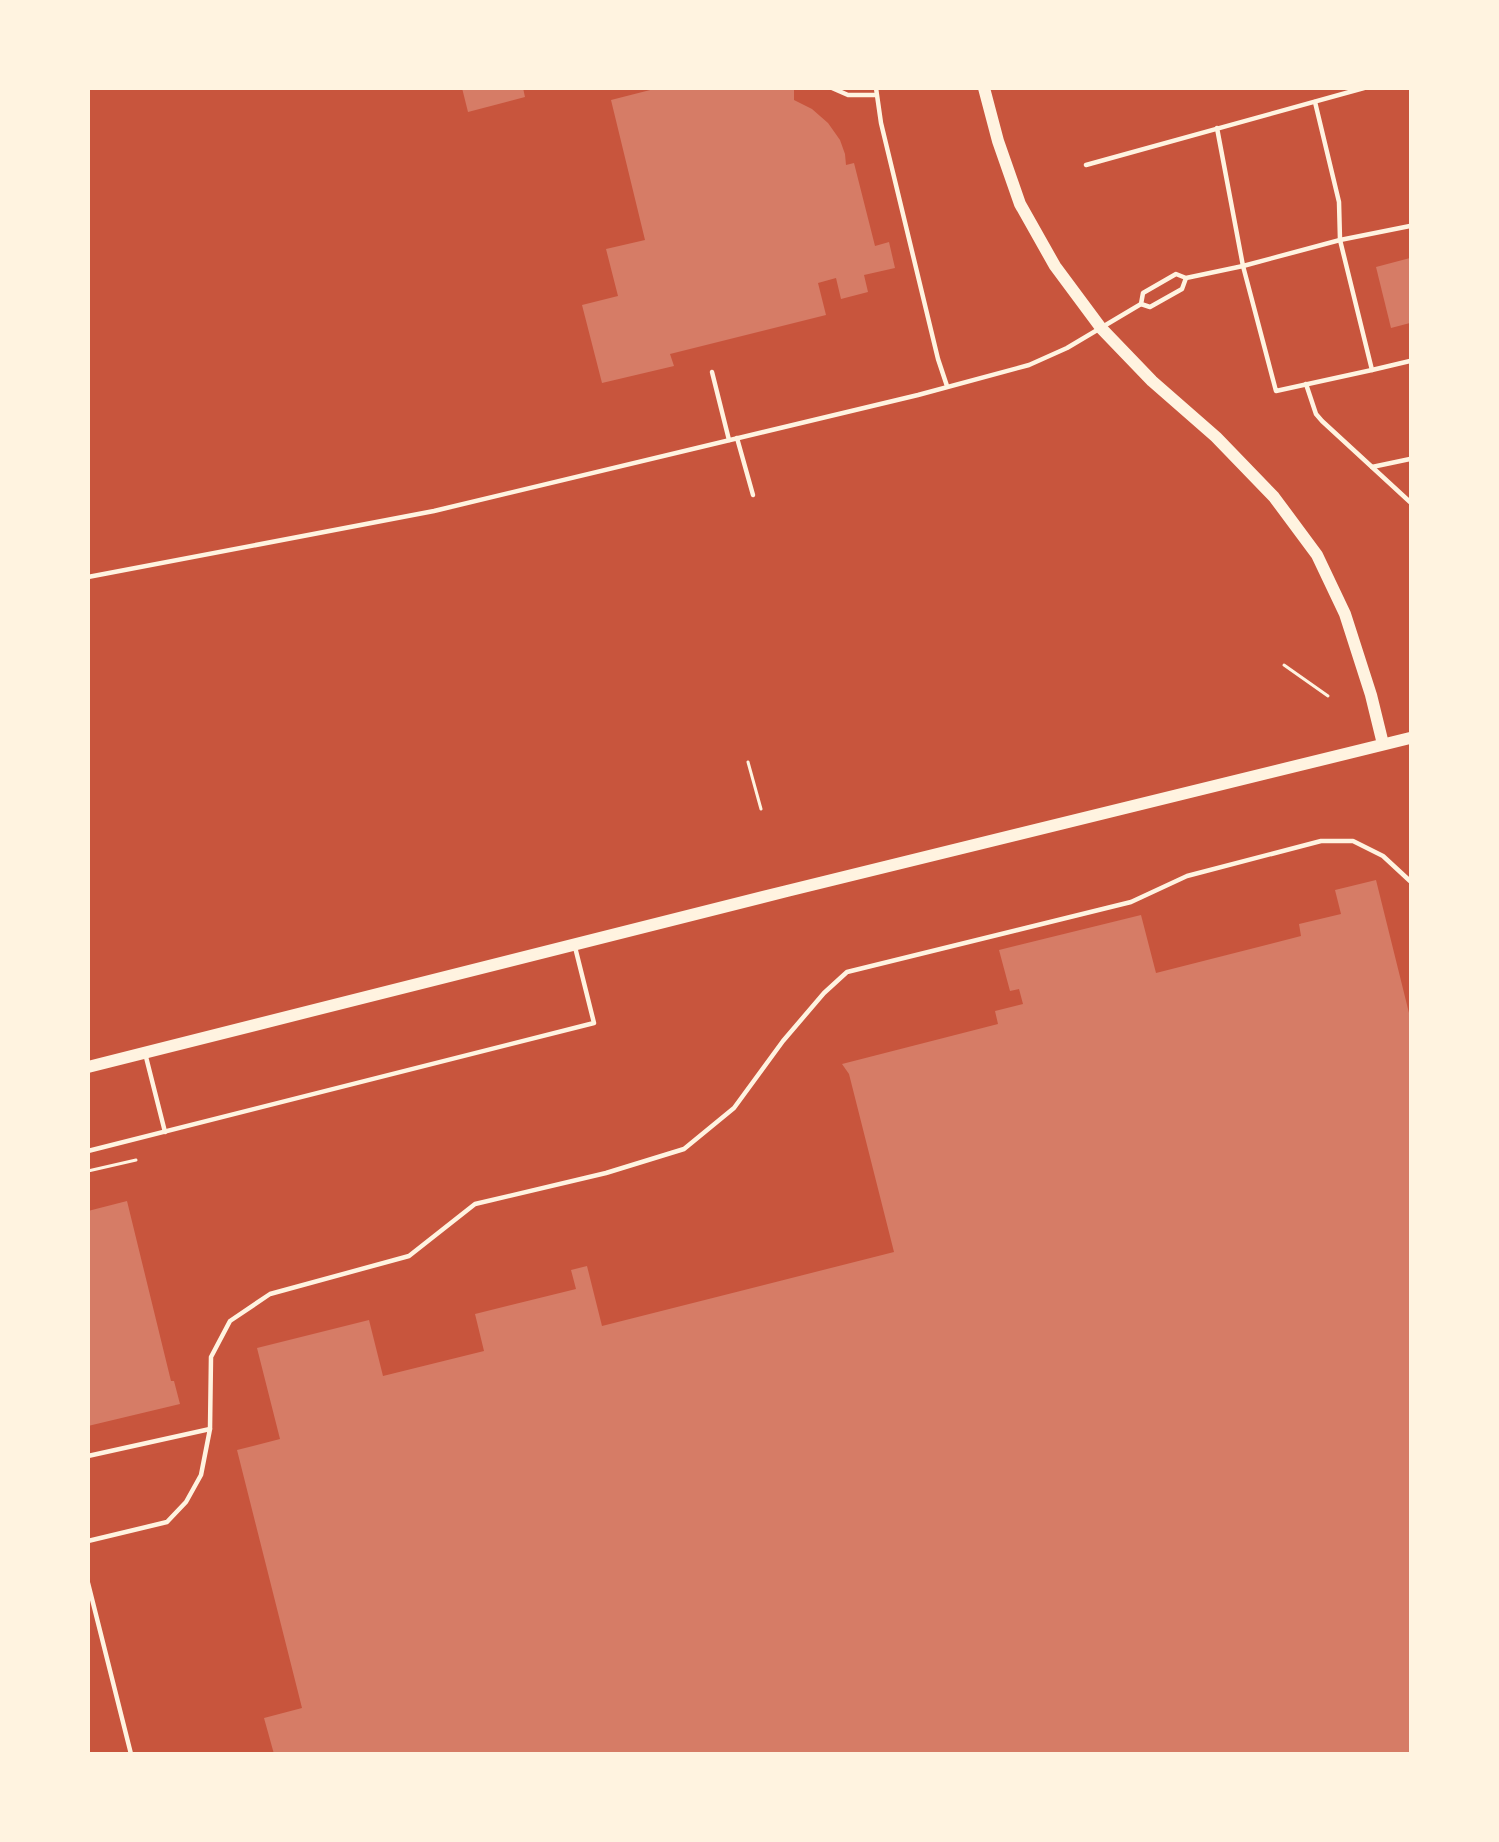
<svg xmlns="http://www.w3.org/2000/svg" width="1499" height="1842" viewBox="0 0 1499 1842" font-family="Bitter,serif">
  <rect width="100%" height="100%" fill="#c8553d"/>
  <g fill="#d67c66">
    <polygon points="462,88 523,88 525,97 468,112"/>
    <polygon points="658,88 794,88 794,100 812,109 828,123 840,140 845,154 846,165 854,163 875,246 889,242 895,268 864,275 868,292 841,299 836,278 818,283 826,315 670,354 674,366 602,383 582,305 618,296 606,249 645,240 611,100"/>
    <polygon points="1410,258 1410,323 1391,328 1376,267"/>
    <polygon points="1376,880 1410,1017 1410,1754 274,1754 264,1718 302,1708 237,1450 280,1439 257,1348 369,1320 383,1376 484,1351 475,1314 576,1289 571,1270 587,1266 602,1326 894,1252 849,1074 842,1064 998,1024 995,1011 1023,1004 1019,989 1010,991 999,950 1141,915 1156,973 1301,936 1299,924 1341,914 1335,890"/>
    <polygon points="127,1201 171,1381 174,1381 180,1404 88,1426 88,1211"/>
  </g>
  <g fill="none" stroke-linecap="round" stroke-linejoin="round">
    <g stroke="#fff3e0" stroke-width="3">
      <polyline points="1284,665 1328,696"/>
      <polyline points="748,762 761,809"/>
      <polyline points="88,1171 136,1160"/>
    </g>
    <g stroke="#fff3e0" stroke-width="4.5">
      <polyline points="832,88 848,95 876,95"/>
      <polyline points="876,88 881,123 938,359 947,386"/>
      <polyline points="1315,102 1339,202 1340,240 1372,370 1410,361"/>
      <polyline points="1217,128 1243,266 1276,391 1372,370"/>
      <polyline points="1086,165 1364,88"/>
      <polyline points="1186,278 1182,289 1150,307 1141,304 1143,293 1176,274 1186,278 1243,266 1340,240 1410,226"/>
      <polyline points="712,372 729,440"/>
      <polyline points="1306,384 1316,414 1322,421 1410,502"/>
      <polyline points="737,438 753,495"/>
      <polyline points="1372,467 1410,459"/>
      <polyline points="88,577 434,511 918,395 1029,365 1067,348 1141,304"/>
      <polyline points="145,1053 165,1132"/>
      <polyline points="88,1151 594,1023 575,947"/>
      <polyline points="210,1429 211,1357 230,1321 270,1294 409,1256 475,1204 606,1173 684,1149 734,1108 783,1041 824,993 847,972 1131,902 1187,876 1321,841 1353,841 1383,856 1410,881"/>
      <polyline points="88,1456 210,1429 201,1475 186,1502 167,1522 88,1541"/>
      <polyline points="88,1583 131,1754"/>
    </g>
    <g stroke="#fff3e0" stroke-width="12">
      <polyline points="984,88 998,141 1020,204 1055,266 1101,328 1152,381 1216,437 1274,497 1317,555 1345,614 1371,695 1383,744"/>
      <polyline points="88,1067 787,891 1410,738"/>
    </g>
  </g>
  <rect width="1499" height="1842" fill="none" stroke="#fff3e0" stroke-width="180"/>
</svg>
